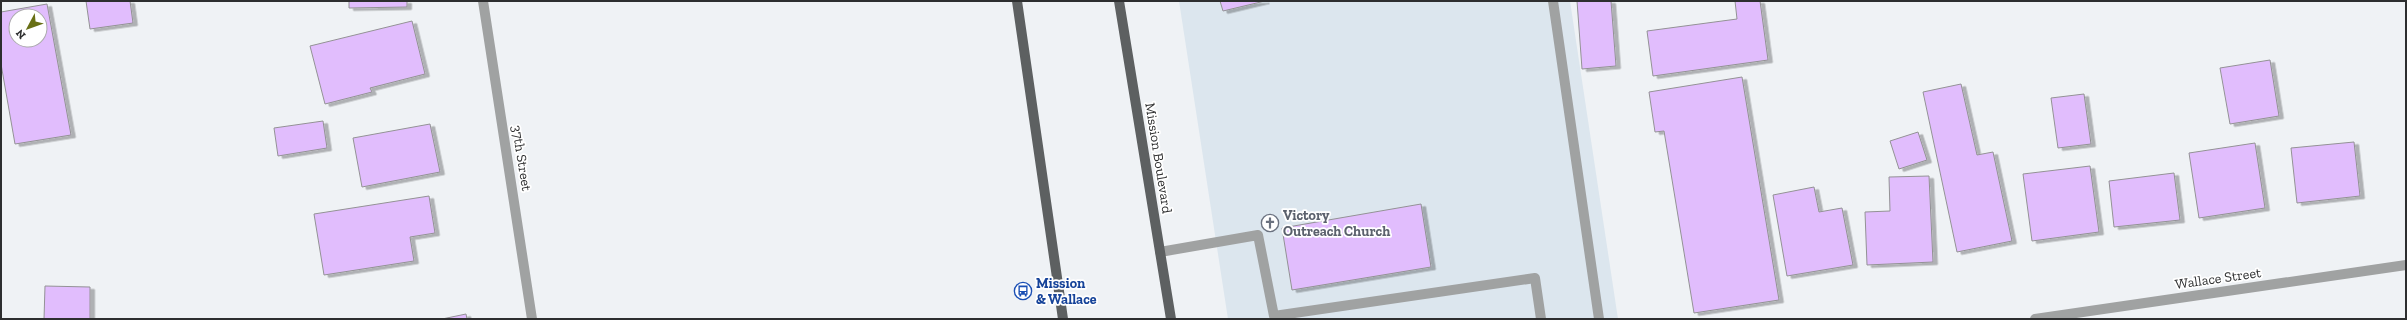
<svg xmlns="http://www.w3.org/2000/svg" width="2407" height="320" viewBox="0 0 2407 320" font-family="'Zilla Slab',serif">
  <defs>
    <filter id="shadow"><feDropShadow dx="4.5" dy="2.5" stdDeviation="0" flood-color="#0004"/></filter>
  </defs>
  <rect width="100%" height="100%" fill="#eff2f5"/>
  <polygon fill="#dce6ee" points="1179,1 1570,1 1618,319 1228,319"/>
  <g fill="#e1bdfd" stroke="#939295" fill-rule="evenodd" filter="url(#shadow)">
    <polygon points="86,1 130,1 133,23 90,29"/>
    <polygon points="349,1 407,1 407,7 349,8"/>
    <polygon points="1220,1 1265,1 1223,11"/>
    <polygon points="1577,1 1611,1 1616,66 1582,69"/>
    <polygon points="1735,1 1760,1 1768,60 1653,76 1647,31 1737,19"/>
    <path d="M47 4 71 135 15 144 1 64V12ZM16 16H40V40H16Z"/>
    <polygon points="412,21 425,74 370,88 372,92 325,104 310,46"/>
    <polygon points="2270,60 2279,116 2230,124 2220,68"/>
    <polygon points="1742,77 1779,300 1694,313 1664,131 1655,132 1649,92"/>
    <polygon points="1961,84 1977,155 1993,152 2012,241 1957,252 1923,92"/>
    <polygon points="2084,94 2091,144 2058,148 2051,98"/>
    <polygon points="323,121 327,148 278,156 274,128"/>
    <polygon points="430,124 440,172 362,187 353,138"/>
    <polygon points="1918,132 1927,160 1899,169 1890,141"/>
    <polygon points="2354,142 2360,196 2297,203 2291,148"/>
    <polygon points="2255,143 2265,208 2199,218 2189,153"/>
    <polygon points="2090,166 2099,232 2032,241 2023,174"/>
    <polygon points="2174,173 2180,220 2114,227 2109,181"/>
    <polygon points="1929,176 1933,262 1867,265 1865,212 1890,211 1889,177"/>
    <polygon points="1814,187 1819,212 1842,208 1853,265 1787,276 1773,195"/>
    <polygon points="429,196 435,233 410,237 414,261 324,275 314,214"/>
    <polygon points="1421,204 1431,267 1292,290 1282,228"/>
    <polygon points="45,286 90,287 90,319 44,319"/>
    <polygon points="466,314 467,319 442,319"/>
  </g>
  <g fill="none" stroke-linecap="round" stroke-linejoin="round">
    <g stroke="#a0a2a2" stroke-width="10">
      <polyline points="483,1 532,319"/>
      <polyline points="1553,1 1599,319"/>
      <polyline points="1160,252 1258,235 1274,316 1535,278 1541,319"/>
      <polyline points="2035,319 2406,265"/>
    </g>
    <g stroke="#5d6061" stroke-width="10">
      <polyline points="1017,1 1063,319"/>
      <polyline points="1119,1 1171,319"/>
    </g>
  </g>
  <defs>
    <symbol id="church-ring" viewBox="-11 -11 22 22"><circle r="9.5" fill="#fff" stroke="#6b7280" stroke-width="1.5"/><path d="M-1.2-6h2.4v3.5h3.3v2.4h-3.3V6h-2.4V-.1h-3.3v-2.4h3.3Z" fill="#6b7280"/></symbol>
    <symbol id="bus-ring" viewBox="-11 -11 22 22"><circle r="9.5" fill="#fff" stroke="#1a4fb4" stroke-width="1.5"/><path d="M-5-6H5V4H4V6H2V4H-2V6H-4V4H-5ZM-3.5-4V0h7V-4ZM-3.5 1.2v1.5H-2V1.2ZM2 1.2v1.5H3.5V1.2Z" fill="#1a4fb4"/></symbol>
  </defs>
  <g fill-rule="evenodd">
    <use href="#church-ring" x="1260" y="213" width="20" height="20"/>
    <use href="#bus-ring" x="1013" y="281" width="20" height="20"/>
  </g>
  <g text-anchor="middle" stroke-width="3.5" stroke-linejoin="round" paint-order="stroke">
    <g font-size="14" fill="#2d2e2f" stroke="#fff">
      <text transform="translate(522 158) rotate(81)" y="5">37th Street</text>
      <text transform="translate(1159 158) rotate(81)" y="5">Mission Boulevard</text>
      <text transform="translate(2218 278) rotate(-8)" y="5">Wallace Street</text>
    </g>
    <g font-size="14" font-weight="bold" fill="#5b616d" stroke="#fff" text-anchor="start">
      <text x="1283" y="220">Victory<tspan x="1283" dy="16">Outreach Church</tspan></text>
    </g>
    <g font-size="14" font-weight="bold" fill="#164399" stroke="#fff" text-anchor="start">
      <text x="1036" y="288">Mission<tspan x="1036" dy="16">&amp; Wallace</tspan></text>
    </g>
  </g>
  <rect width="2407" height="320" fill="none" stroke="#2d2e2f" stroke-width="4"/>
  <g transform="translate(28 28) rotate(229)"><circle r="19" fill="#ffffff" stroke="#ababac"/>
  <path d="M0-3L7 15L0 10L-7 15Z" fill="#686f15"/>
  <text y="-6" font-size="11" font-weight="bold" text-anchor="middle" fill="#2d2e2f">N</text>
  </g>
</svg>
